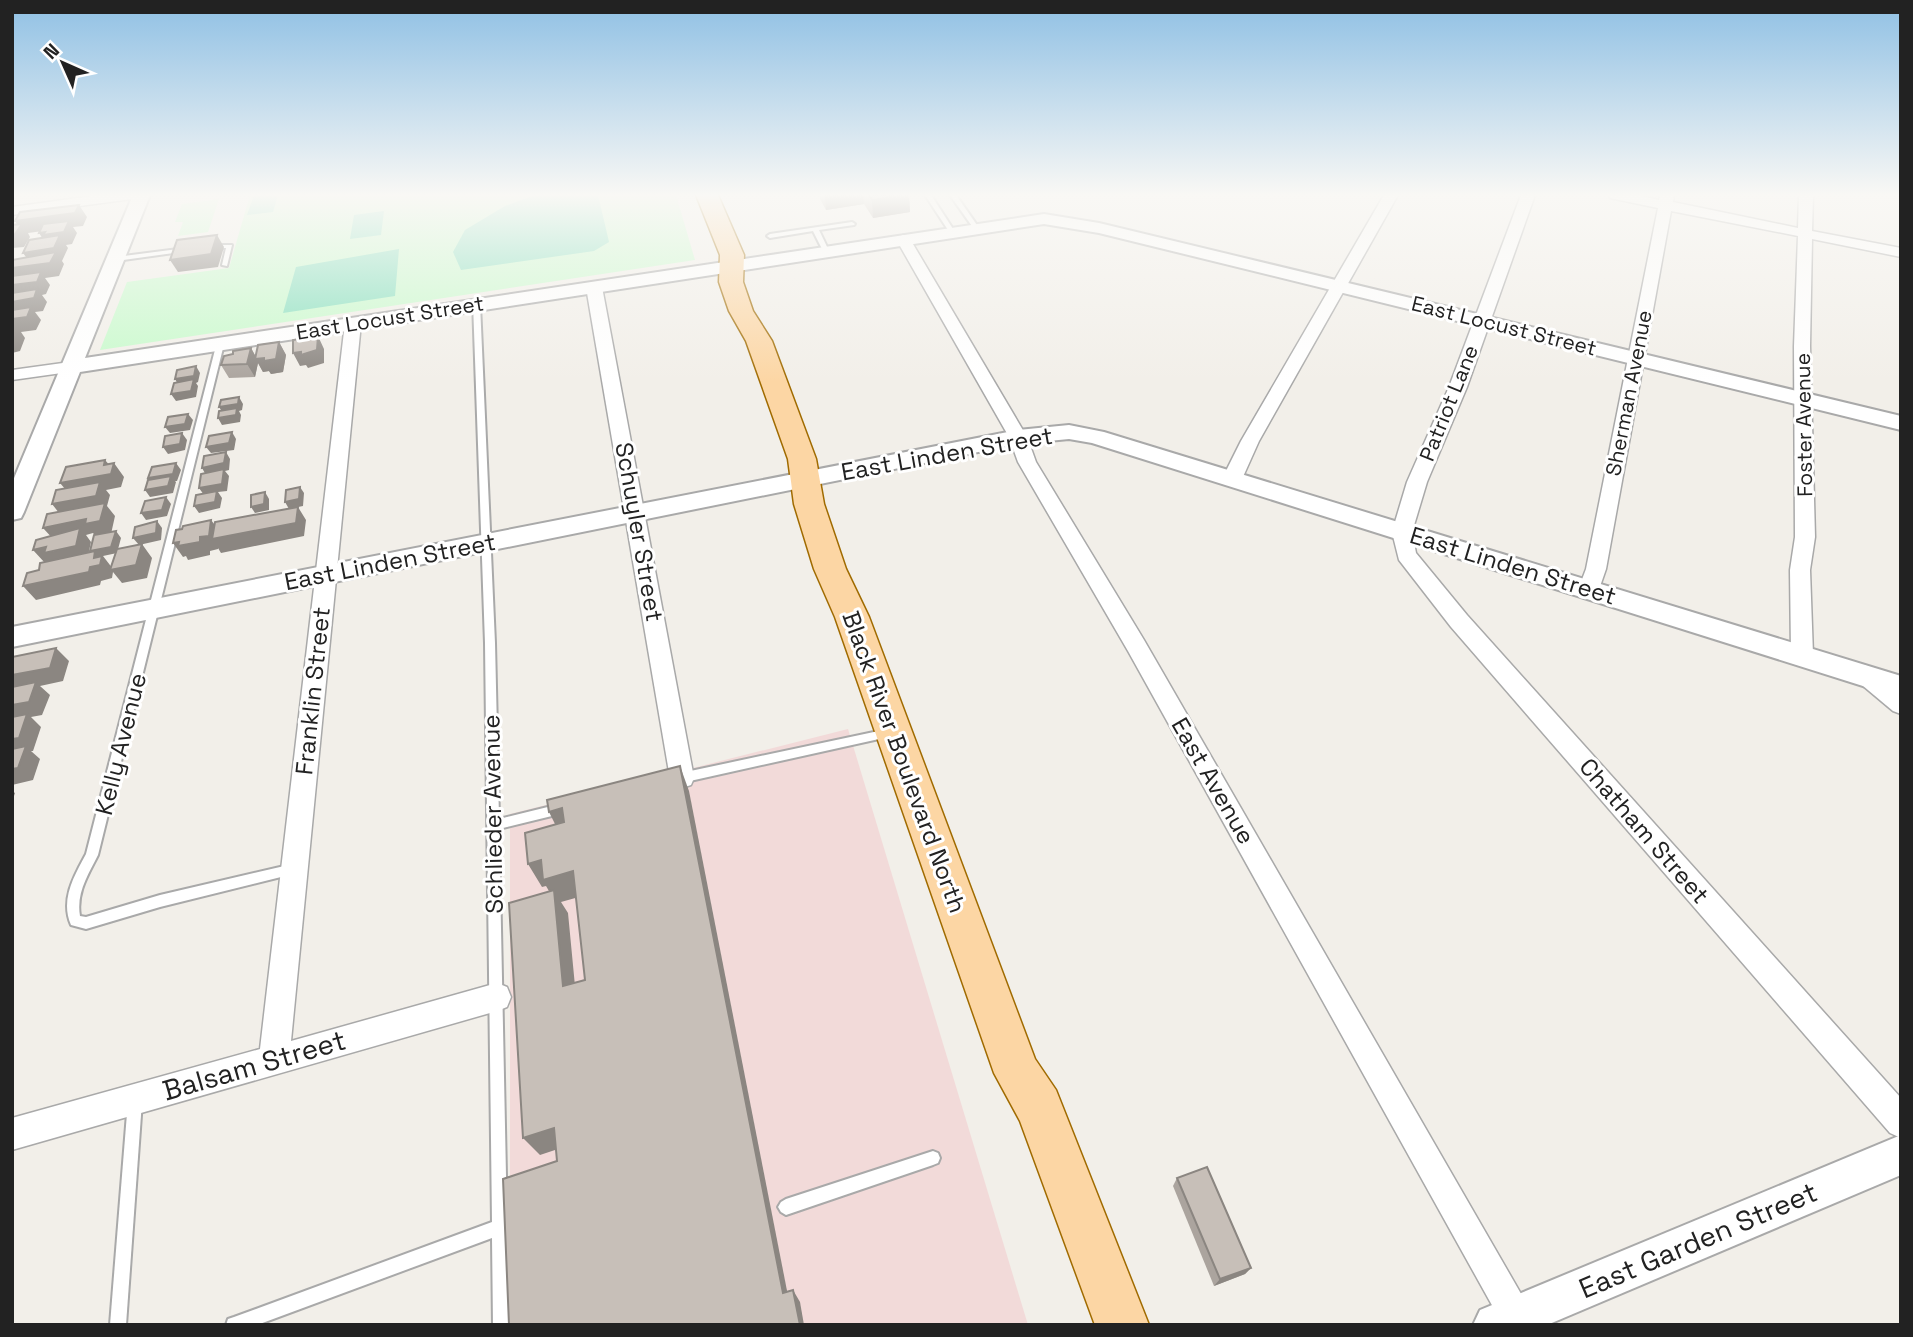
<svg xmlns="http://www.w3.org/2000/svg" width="1913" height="1337" viewBox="0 0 1913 1337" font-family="'Space Grotesk',sans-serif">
  <rect width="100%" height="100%" fill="#f2efe9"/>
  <polygon fill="#f2dad9" points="848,729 1028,1325 517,1325 510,1185 510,814"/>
  <g fill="#c8facc">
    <polygon points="250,195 676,195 695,260 100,350 127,282 229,268"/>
    <polygon points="219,199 208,232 178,236 183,222 175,222 182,204"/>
  </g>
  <g fill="#88e0be">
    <polygon points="254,195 278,195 273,212 247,215"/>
    <polygon points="535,195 598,195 609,242 594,251 461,270 453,252 465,230 505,206"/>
    <polygon points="384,211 381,235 350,239 354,215"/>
    <polygon points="399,249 395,296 283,313 296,267"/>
  </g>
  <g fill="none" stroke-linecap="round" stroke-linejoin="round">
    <defs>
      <g id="service">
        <polygon points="925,195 931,195 955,232 954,233 950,233"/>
        <polygon points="950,195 956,195 979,228 978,229 974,229"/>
        <polygon points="852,222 855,224 854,225 819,230 829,251 826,253 823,251 813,231 770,238 767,236 770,234"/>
        <polygon points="209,245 232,245 227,266 222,265 226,248 207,248 206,247"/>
        <polygon points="186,248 189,250 188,251 116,261 113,259 116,257"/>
        <polygon points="473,302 480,304 495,643 499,819 560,804 564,806 566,809 564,812 560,814 499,829 509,1325 493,1325 492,1238 257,1325 226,1325 228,1319 234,1317 492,1222 485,643"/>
        <path d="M217 342 224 344 98 855C88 875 76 893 80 916L86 917 160 895 293 864 297 865 299 869 297 873 293 874 160 907 86 929 71 925C60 900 74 876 86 854Z"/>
        <polygon points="888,729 892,730 894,733 892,736 888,737 681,783 677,781 675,778 677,775 681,773"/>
        <polygon points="135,1094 140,1096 142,1101 126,1325 110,1325 128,1101 130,1096"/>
        <polygon points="933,1151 938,1153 940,1158 938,1163 933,1165 786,1215 781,1212 778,1207 781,1202 786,1199"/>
      </g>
      <g id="minor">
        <polygon points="99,195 139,195 132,199 12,215 12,207"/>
        <polygon points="1384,195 1398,195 1259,441 1242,479 1239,483 1225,483 1222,479 1241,441"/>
        <polygon points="1521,195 1535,195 1467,387 1427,482 1412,532 1416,553 1467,615 1901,1098 1901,1138 1890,1133 1451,627 1399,560 1392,532 1407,482 1449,387"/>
        <polygon points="1608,195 1637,195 1659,200 1660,195 1674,195 1673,202 1798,228 1799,195 1813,195 1812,231 1901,248 1901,257 1812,239 1810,346 1815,537 1810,570 1813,655 1810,661 1802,663 1794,661 1791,655 1790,570 1795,537 1794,346 1798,236 1671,211 1606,569 1597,595 1589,598 1581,595 1578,590 1586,569 1658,208 1610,198"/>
        <polygon points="903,235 910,239 1027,437 1036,462 1144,640 1539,1325 1503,1325 1128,651 1018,462 1009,437 896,239"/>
        <polygon points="594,282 602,287 694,778 691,785 682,788 673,785 670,778 586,287"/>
        <polygon points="353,318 361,323 291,1041 497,983 507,987 511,997 507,1007 497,1011 12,1150 12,1118 260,1049 345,323"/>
        <polygon points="70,362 79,367 76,371 12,380 12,370"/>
        <polygon points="1864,665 1872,668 1901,692 1901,714 1893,711 1856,680 1853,674 1856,668"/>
      </g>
      <g id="tertiary">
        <polygon points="133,195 150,195 85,358 1044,214 1099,223 1901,416 1901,430 1099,233 1044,224 80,372 24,512 21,518 12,520 12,483"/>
        <polygon points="1069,425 1104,432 1901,676 1901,698 1092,443 1069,439 1018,444 12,647 12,627 1018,430"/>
        <polygon points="1901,1135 1901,1175 1547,1325 1473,1325 1480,1310"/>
      </g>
      <polygon id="primary" points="696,195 718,195 744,255 743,282 753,311 772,341 816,459 824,504 846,569 869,617 1035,1059 1056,1090 1149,1325 1095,1325 1020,1121 994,1073 835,617 814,569 794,504 788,459 746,341 729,311 719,282 720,255"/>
    </defs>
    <use href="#service" stroke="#a9a9a9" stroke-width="4"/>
    <use href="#minor" stroke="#a9a9a9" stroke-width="3"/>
    <use href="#tertiary" stroke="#a9a9a9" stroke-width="4"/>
    <use href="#primary" stroke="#a06b00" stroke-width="3"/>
    <use href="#service" fill="#fff" fill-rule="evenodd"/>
    <use href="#minor" fill="#fff" fill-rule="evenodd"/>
    <use href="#tertiary" fill="#fff" fill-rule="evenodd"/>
    <use href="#primary" fill="#fcd6a4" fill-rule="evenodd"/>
  </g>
  <g fill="#aba49e">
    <polygon points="820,195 909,195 910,212 873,218 864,204 826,210 820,199"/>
    <polygon points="279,342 286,355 283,372 271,374 269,371 263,372 258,363 255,377 229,378 221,365 233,354 251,348 256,357"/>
    <polygon points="1177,1178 1251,1268 1245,1274 1214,1286 1173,1186"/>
  </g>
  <g fill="#8b8681">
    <polygon points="825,195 863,195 864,204 826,210"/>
    <polygon points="900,195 909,195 910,212 873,218 872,200"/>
    <polygon points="79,205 87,217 83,226 73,227 77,233 72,244 66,245 68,248 62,261 64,264 59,276 45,278 50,285 46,294 42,295 47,302 43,311 35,312 41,320 36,330 21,332 25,338 20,351 12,353 12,268 32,265 23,253 47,245 39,233 65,228 28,233 30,237 24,247 12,248 12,235 19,228 15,221"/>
    <polygon points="217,235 224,247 218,267 178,272 170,260"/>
    <polygon points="318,336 324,349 324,363 308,368 306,365 300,366 293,353"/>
    <polygon points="279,342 286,355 283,372 271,374 269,371 263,372 258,363 255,377 247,364 251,348 257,359"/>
    <polygon points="196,366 200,373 198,382 196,383 198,386 196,397 176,401 171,394 179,386 175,379"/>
    <polygon points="239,397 243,404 242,410 239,411 241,415 240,422 222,425 218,418 223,413 219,407"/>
    <polygon points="188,414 193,420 190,430 170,433 165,427"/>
    <polygon points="232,432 236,439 234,450 211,453 206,447"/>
    <polygon points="182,433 187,440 185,450 168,454 163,447"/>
    <polygon points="226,452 230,459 229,470 225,471 229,476 227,491 218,492 222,498 220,508 199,513 194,506 204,495 199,488 206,475 202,468"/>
    <polygon points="105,460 112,468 114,463 124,477 121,487 106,490 110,495 107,506 115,516 111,534 96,537 93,533 86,535 91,542 87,560 56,566 52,562 45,563 33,550 46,547 50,552 76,546 78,536 55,541 43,528 86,519 89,523 100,521 103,510 63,518 52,504 96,496 97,492 71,496 60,483 110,474 104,465"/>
    <polygon points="176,463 181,470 177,481 175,481 176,482 173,493 150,497 145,490 153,485 148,478"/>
    <polygon points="300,487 304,493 303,506 298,507 306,520 304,536 221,553 218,548 218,549 210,551 210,555 188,560 186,556 183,557 173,543 200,537 211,520 221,533 289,509 285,502"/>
    <polygon points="265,492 269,499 269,510 255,513 251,507"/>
    <polygon points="166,497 171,504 167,516 146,520 141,513"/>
    <polygon points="157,521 162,528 161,540 139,545 133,538"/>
    <polygon points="116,531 121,538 117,553 103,556 113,569 142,544 152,558 147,578 122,583 113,572 112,578 101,581 100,585 36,600 23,586 94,558 94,557 90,551"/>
    <polygon points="56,648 69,661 63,681 40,686 50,695 42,715 31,717 41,727 33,751 31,751 40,759 33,780 12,785 12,675"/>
    <polygon points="680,766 689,791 790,1306 783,1293"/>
    <polygon points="12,791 15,793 12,802"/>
    <polygon points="562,808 575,833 561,836 549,812"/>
    <polygon points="541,860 573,871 586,895 561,902 568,913 577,1007 563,986 555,901 546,886 542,887 528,864"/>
    <polygon points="554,1128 570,1145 540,1155 523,1138"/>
    <polygon points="1251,1268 1245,1274 1214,1286 1220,1279"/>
    <polygon points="793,1290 800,1302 804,1325 800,1325"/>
  </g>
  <g fill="#c7bfb8" stroke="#8b8681" stroke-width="2">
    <polygon points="869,195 900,195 872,200"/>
    <polygon points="79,205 75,213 15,221 20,212"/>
    <polygon points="69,221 64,232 43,235 45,232 39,233 43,224"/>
    <polygon points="22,224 15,234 12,235 12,225"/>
    <polygon points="60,235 54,248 23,253 29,240"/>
    <polygon points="217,235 211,254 170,260 177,240"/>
    <polygon points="56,252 50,263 12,268 12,260"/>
    <polygon points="41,272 37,282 12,285 12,276"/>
    <polygon points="37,289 34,298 12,302 12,293"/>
    <polygon points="31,307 27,317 12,319 12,310"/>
    <polygon points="318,336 317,350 301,355 301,352 293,353 293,340"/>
    <polygon points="279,342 276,359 264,361 264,358 255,359 258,345"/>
    <polygon points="251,348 247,364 221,365 224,356 233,354 233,351"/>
    <polygon points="196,366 194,376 175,379 177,370"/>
    <polygon points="194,379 191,391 171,394 174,383"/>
    <polygon points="239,397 238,404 219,407 221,400"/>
    <polygon points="237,408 236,415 218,418 219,411"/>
    <polygon points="188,414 185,424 165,427 168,417"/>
    <polygon points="232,432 229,443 206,447 209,436"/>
    <polygon points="182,433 180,444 163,447 165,436"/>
    <polygon points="226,452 224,463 202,468 204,456"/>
    <polygon points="105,460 104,465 114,463 111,474 60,483 66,467"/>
    <polygon points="176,463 173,474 148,478 152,467"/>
    <polygon points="224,469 222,484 199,488 201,474"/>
    <polygon points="171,476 168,486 145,490 148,480"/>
    <polygon points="100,482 96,496 52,504 56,490"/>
    <polygon points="300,487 299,499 285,502 286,490"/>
    <polygon points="217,491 215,502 194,506 196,495"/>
    <polygon points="265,492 264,504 251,507 251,495"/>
    <polygon points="166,497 162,510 141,513 145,501"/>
    <polygon points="105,503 100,521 85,524 86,519 43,528 47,514"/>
    <polygon points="298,507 296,523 212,539 215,522"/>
    <polygon points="211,520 209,536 200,537 200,542 178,546 179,542 173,543 176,530 182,529 183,526"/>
    <polygon points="157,521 156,533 133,538 135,527"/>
    <polygon points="80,528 76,546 44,553 46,547 33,550 36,540"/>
    <polygon points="116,531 111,547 90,551 94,535"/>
    <polygon points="142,544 136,565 110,570 117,549"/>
    <polygon points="95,551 94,558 102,556 100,565 90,567 89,572 23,586 27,573 39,570 40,563"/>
    <polygon points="56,648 50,668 12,675 12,657"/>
    <polygon points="36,682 29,702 12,705 12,687"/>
    <polygon points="27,714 19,738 12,739 12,717"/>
    <polygon points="26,746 18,768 12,769 12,749"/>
    <polygon points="680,766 783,1293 793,1290 800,1325 509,1325 503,1179 557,1161 554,1128 523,1138 509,903 554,890 563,986 585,980 573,871 543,880 541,860 528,864 525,833 564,822 562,808 549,812 547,800"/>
    <polygon points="1207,1167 1251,1268 1220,1279 1177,1178"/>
  </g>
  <linearGradient id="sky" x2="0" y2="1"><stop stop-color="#8fc0e4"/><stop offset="0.51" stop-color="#f9f8f5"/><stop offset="1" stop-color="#f9f8f5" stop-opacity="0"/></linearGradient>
  <rect width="1913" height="382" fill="url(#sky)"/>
  <g text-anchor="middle" stroke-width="6" stroke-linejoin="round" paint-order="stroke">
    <g font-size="21" fill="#222" stroke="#fff">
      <text transform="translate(390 318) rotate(-9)" y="7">East Locust Street</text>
      <text transform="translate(1504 326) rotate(14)" y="7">East Locust Street</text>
      <text transform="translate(1629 393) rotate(-79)" y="7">Sherman Avenue</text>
      <text transform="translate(1449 403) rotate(-68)" y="7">Patriot Lane</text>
      <text transform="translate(1804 425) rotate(-91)" y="7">Foster Avenue</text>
    </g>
    <g font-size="24" fill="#222" stroke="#fff">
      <text transform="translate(947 454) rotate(-10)" y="8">East Linden Street</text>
      <text transform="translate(639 532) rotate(80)" y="8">Schuyler Street</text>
      <text transform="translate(390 562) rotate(-11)" y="8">East Linden Street</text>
      <text transform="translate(1513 566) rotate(17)" y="8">East Linden Street</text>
      <text transform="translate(313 691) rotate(-84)" y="8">Franklin Street</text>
      <text transform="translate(121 744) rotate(-76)" y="8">Kelly Avenue</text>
      <text transform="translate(904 762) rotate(70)" y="8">Black River Boulevard North</text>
      <text transform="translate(1213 781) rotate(60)" y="8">East Avenue</text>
      <text transform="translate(493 814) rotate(-91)" y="8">Schlieder Avenue</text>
      <text transform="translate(1644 831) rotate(49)" y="8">Chatham Street</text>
    </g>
    <g font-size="28" fill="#222" stroke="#fff">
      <text transform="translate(254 1065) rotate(-16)" y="10">Balsam Street</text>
      <text transform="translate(1698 1240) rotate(-23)" y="10">East Garden Street</text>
    </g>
  </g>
  <rect width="1913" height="1337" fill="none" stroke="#222222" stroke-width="28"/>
  <g transform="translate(63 63) rotate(315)" stroke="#ffffff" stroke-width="5" paint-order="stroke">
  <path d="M0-5L12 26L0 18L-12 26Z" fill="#222222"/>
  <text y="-10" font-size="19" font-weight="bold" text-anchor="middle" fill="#222222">N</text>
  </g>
</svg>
